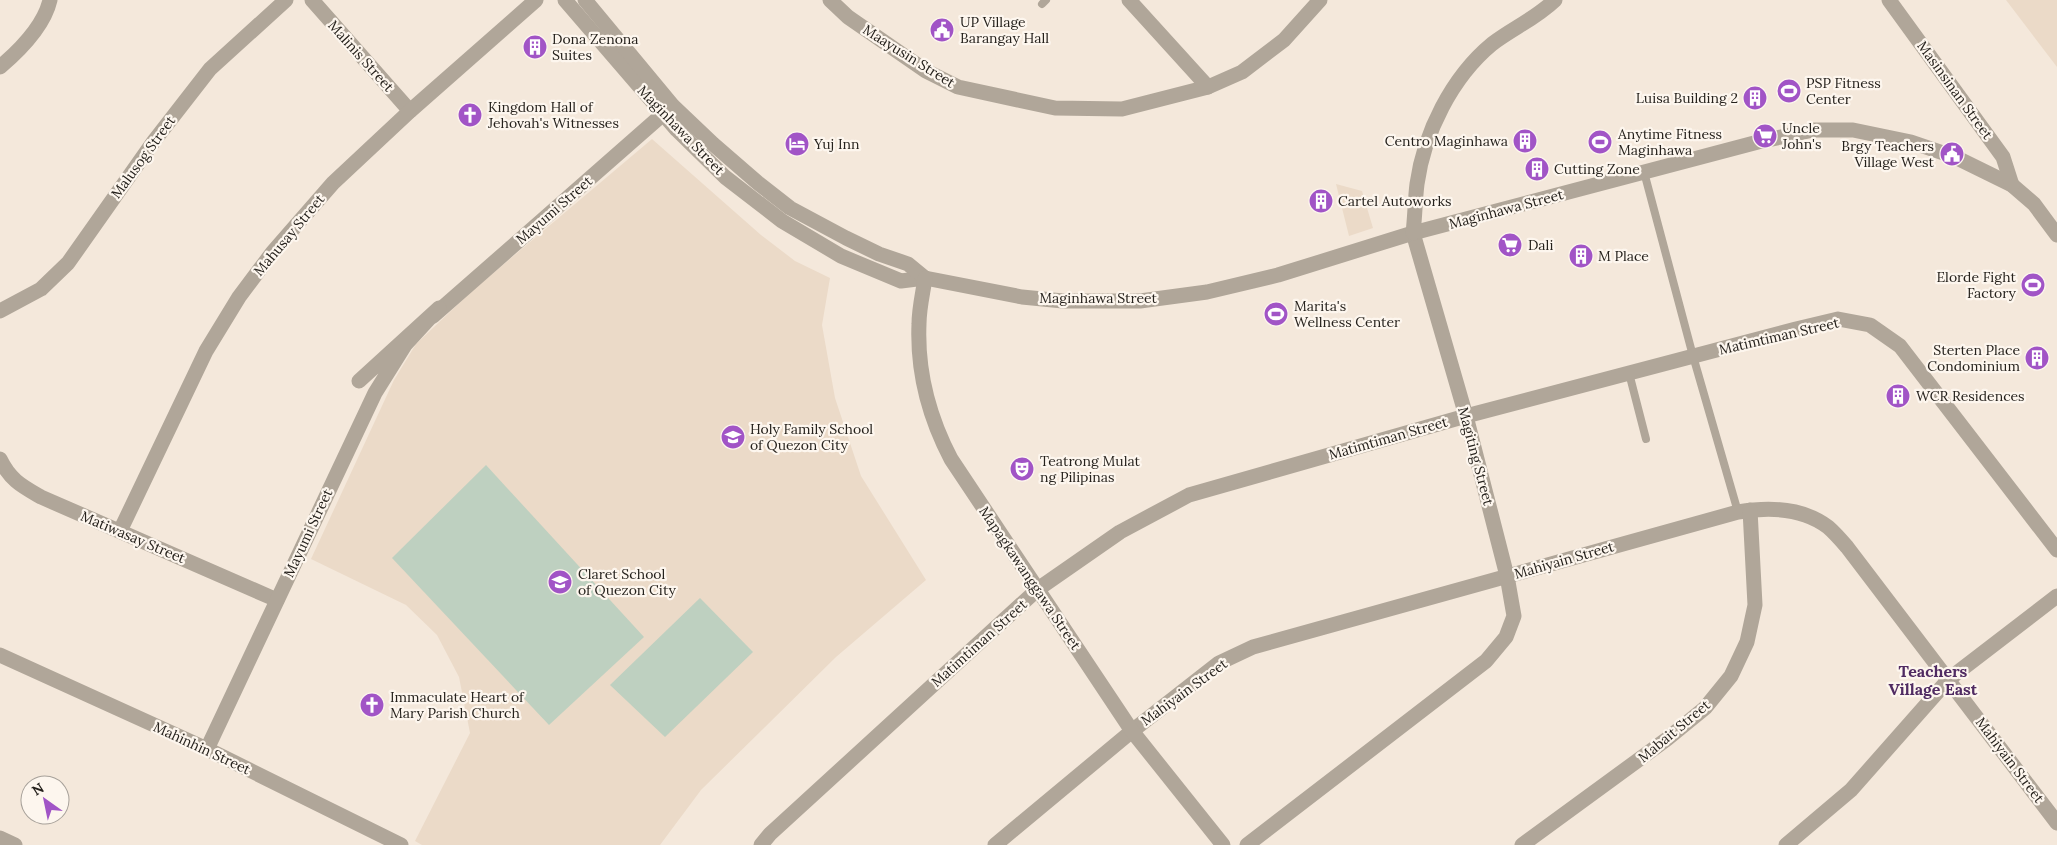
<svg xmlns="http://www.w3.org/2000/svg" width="2057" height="845" viewBox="0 0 2057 845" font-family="Lora,serif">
  <rect width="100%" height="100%" fill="#f4e8db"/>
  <g fill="#ebdac8">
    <polygon points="2006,0 2057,0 2057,67"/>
    <polygon points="652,139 761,235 795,261 830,278 822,325 835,398 861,476 926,580 836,657 701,790 660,845 422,845 415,841 470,733 459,677 437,635 406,605 311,559 394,380 416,344 472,291"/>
    <polygon points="1336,184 1362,191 1373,228 1349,236"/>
  </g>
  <g fill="#bed0c0">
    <polygon points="486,465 644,637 549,725 392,558"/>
    <polygon points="700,598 753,652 665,737 610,685"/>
  </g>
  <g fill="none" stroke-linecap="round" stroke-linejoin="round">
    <g stroke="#b0a699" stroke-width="8">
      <polyline points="1042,4 1046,0"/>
      <polyline points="1644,172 1693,356 1738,512"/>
      <polyline points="1629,373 1646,439"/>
    </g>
    <g stroke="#b0a699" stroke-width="15">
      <polyline points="312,0 410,111"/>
      <polyline points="830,0 848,17 926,71 958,87 1055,108 1122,109 1208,87 1242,72 1284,40 1320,0"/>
      <polyline points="1129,0 1208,87"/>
      <path d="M0 67C20 50 44 26 50 0"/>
      <polyline points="0,311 41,289 68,263 154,141 210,69 286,0"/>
      <polyline points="433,316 662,115"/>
      <path d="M0 459C10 480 22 486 41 497L277 600"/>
      <polyline points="120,531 206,351 239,297 272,253 333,183 410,111 536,0"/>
      <polyline points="0,655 207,749 401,845"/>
      <polyline points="207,749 375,393 405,345 439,308 359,381"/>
      <polyline points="0,838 15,845"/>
      <polyline points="761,845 770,834 1038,589 1120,532 1189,495 1466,416 1796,329 1838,319 1870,325 1900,346 2057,550"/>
      <path d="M995 845 1132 731 1219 663 1253 647 1738 512C1768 507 1803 508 1828 527 1835 533 1841 540 1847 547L2057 823"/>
      <polyline points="1247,845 1486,661 1506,637 1514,616 1507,576 1466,416 1413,233"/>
      <polyline points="1522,845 1667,739 1705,708 1731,676 1747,642 1755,605 1750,510"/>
      <polyline points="1786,845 1851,790 1949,679 2057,596"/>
    </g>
    <g stroke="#b0a699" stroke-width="15">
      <polyline points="565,0 677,130 725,177 782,221 841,256 901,281 925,278 1022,297 1063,301 1140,301 1207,292 1278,275 1413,233 1758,142 1813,130 1853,130 1911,142 1955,157 2012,185 2034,204 2057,235"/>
      <polyline points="585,0 673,106 713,144 758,183 790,208 846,238 879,254 908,264 925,278"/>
      <polyline points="1889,0 2003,157 2012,185"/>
      <path d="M1413 233C1415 217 1415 200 1417 184 1424 133 1452 77 1492 44 1513 28 1535 19 1555 0"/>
      <path d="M925 278C923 293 919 308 919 324 917 371 929 417 951 459L1132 731 1223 845"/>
    </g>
  </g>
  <defs>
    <symbol id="civic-disc" viewBox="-11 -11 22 22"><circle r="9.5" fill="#a154c6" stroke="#fdf6ee"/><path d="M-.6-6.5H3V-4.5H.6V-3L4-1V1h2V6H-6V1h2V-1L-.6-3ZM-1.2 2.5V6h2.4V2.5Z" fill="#fff"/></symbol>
    <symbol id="building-disc" viewBox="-11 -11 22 22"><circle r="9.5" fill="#a154c6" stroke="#fdf6ee"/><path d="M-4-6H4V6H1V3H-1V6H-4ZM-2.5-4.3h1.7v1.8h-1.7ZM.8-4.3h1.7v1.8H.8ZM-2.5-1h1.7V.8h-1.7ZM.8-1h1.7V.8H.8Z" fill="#fff"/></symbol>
    <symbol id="stadium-disc" viewBox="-11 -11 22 22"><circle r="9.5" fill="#a154c6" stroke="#fdf6ee"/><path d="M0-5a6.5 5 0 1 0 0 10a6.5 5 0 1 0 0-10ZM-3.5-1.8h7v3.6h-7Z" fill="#fff"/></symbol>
    <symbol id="church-disc" viewBox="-11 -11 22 22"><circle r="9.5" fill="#a154c6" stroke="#fdf6ee"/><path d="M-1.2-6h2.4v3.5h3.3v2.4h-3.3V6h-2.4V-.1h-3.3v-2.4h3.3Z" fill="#fff"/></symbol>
    <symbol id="supermarket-disc" viewBox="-11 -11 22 22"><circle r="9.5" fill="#a154c6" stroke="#fdf6ee"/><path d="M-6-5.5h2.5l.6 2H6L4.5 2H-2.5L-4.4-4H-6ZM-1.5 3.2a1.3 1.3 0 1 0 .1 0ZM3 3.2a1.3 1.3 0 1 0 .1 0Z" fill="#fff"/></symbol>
    <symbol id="hotel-disc" viewBox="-11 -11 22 22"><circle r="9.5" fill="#a154c6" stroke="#fdf6ee"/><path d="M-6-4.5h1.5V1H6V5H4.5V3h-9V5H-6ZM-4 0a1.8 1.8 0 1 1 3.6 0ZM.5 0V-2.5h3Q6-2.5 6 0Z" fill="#fff"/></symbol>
    <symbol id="school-disc" viewBox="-11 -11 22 22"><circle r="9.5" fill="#a154c6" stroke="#fdf6ee"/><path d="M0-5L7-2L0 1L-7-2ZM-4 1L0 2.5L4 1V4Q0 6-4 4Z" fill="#fff"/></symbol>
    <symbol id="theatre-disc" viewBox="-11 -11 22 22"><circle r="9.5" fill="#a154c6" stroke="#fdf6ee"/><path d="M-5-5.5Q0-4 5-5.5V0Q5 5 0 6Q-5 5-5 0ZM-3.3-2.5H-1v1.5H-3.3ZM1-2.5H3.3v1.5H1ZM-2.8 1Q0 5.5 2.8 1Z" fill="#fff"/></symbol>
  </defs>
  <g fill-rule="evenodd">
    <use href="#civic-disc" x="928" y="16" width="28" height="28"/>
    <use href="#building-disc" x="521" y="33" width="28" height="28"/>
    <use href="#stadium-disc" x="1775" y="77" width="28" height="28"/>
    <use href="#building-disc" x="1741" y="84" width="28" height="28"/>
    <use href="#church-disc" x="456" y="101" width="28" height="28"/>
    <use href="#supermarket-disc" x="1751" y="122" width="28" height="28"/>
    <use href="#building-disc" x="1511" y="127" width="28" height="28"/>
    <use href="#stadium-disc" x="1586" y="128" width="28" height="28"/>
    <use href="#hotel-disc" x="783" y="130" width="28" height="28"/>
    <use href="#civic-disc" x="1938" y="140" width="28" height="28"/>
    <use href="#building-disc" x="1523" y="155" width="28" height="28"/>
    <use href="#building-disc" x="1307" y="187" width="28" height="28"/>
    <use href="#supermarket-disc" x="1496" y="231" width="28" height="28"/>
    <use href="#building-disc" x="1567" y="242" width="28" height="28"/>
    <use href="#stadium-disc" x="2019" y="271" width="28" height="28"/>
    <use href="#stadium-disc" x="1262" y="300" width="28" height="28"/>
    <use href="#building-disc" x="2023" y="344" width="28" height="28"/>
    <use href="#building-disc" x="1884" y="382" width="28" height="28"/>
    <use href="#school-disc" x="719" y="423" width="28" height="28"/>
    <use href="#theatre-disc" x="1008" y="455" width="28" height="28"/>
    <use href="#school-disc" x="546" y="568" width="28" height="28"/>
    <use href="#church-disc" x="358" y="691" width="28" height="28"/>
  </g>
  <g text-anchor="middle" stroke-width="4.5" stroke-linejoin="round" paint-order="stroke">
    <g font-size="14" fill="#25211c" stroke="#fdf6ee" text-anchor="start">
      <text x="960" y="27">UP Village<tspan x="960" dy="16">Barangay Hall</tspan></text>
      <text x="552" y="44">Dona Zenona<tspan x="552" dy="16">Suites</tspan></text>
      <text x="1806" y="88">PSP Fitness<tspan x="1806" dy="16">Center</tspan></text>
      <text x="1738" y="103" text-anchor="end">Luisa Building 2</text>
      <text x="488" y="112">Kingdom Hall of<tspan x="488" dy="16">Jehovah's Witnesses</tspan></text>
      <text x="1782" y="133">Uncle<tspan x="1782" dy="16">John's</tspan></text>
      <text x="1618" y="139">Anytime Fitness<tspan x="1618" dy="16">Maginhawa</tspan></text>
      <text x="1508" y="146" text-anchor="end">Centro Maginhawa</text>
      <text x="814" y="149">Yuj Inn</text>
      <text x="1934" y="151" text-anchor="end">Brgy Teachers<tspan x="1934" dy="16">Village West</tspan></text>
      <text x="1554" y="174">Cutting Zone</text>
      <text x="1338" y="206">Cartel Autoworks</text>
      <text x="1528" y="250">Dali</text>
      <text x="1598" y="261">M Place</text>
      <text x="2016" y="282" text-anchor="end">Elorde Fight<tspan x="2016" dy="16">Factory</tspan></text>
      <text x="1294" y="311">Marita's<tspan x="1294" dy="16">Wellness Center</tspan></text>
      <text x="2020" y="355" text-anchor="end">Sterten Place<tspan x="2020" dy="16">Condominium</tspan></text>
      <text x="1916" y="401">WCR Residences</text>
      <text x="750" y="434">Holy Family School<tspan x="750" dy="16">of Quezon City</tspan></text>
      <text x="1040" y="466">Teatrong Mulat<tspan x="1040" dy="16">ng Pilipinas</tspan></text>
      <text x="578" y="579">Claret School<tspan x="578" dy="16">of Quezon City</tspan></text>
      <text x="390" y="702">Immaculate Heart of<tspan x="390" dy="16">Mary Parish Church</tspan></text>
    </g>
    <g font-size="14" fill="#25211c" stroke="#fdf6ee">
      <text transform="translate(361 56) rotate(48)" y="5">Malinis Street</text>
      <text transform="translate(909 56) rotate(32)" y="5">Maayusin Street</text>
      <text transform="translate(1955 90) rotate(54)" y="5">Masinsinan Street</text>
      <text transform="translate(681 130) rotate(46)" y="5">Maginhawa Street</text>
      <text transform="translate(143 157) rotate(-54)" y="5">Malusog Street</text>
      <text transform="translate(1506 209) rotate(-15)" y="5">Maginhawa Street</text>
      <text transform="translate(554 210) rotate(-41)" y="5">Mayumi Street</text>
      <text transform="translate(289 235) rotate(-50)" y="5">Mahusay Street</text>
      <text x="1098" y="303">Maginhawa Street</text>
      <text transform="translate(1779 336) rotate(-13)" y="5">Matimtiman Street</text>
      <text transform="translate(1388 438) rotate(-16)" y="5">Matimtiman Street</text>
      <text transform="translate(1476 456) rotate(75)" y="5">Magiting Street</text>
      <text transform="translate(308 533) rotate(-65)" y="5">Mayumi Street</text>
      <text transform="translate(133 537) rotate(23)" y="5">Matiwasay Street</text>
      <text transform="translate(1564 560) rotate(-16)" y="5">Mahiyain Street</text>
      <text transform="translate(1030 578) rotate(56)" y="5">Mapagkawanggawa Street</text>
      <text transform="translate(979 643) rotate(-42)" y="5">Matimtiman Street</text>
      <text transform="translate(1184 692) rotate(-36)" y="5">Mahiyain Street</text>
      <text transform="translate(1674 731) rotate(-40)" y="5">Mabait Street</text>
      <text transform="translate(202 748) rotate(25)" y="5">Mahinhin Street</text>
      <text transform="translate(2010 760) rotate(53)" y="5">Mahiyain Street</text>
    </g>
    <g font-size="16" font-weight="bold" fill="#502b62" stroke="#fdf6ee">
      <text x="1933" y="677">Teachers<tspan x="1933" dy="18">Village East</tspan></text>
    </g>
  </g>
  <g transform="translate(45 800) rotate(327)"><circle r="24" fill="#fdf6ee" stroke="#a7a19a"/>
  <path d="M0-4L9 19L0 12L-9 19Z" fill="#a154c6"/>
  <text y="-8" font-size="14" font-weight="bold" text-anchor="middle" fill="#25211c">N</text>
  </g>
</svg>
